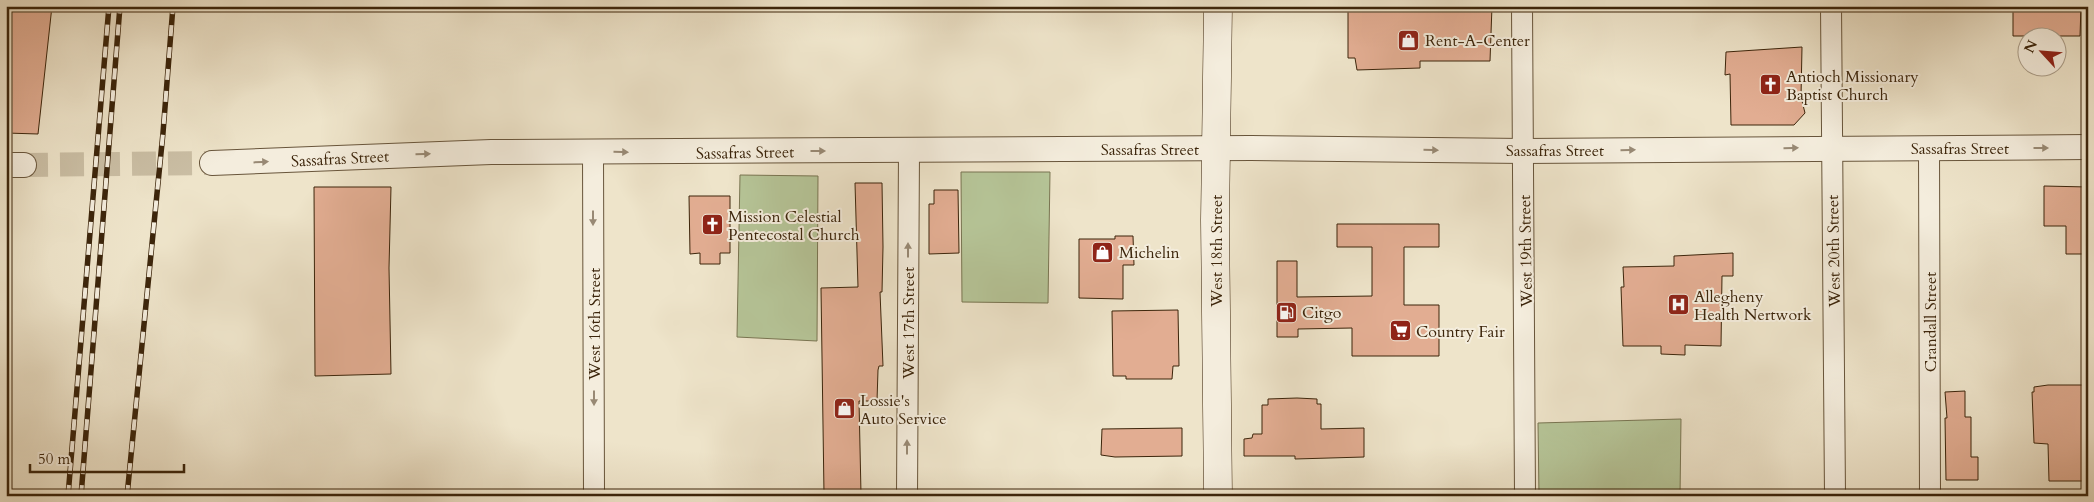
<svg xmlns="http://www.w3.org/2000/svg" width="2094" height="502" viewBox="0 0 2094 502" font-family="Cardo,serif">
  <rect width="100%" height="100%" fill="#eee4ca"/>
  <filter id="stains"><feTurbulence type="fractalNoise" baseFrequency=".004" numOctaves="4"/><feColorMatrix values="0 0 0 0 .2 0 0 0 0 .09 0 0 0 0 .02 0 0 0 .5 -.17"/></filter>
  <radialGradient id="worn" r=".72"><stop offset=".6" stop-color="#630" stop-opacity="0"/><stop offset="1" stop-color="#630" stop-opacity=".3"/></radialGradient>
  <g fill="#b6c598" stroke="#797552">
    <polygon points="961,172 1050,172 1048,303 962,302"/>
    <polygon points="740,175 818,176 817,341 737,337"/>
    <polygon points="1681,419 1680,496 1539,496 1538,423"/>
  </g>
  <g fill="#e2ad92" stroke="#3c250b">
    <polygon points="6,6 52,6 38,134 6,133"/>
    <polygon points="1348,6 1492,6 1490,61 1420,61 1420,68 1357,70 1355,58 1348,58"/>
    <polygon points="2013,6 2081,6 2080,36 2013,36"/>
    <polygon points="1802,47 1801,97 1805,113 1794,125 1731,125 1730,74 1725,75 1726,52"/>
    <polygon points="855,183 882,183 883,247 882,292 880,292 883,366 879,366 878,370 877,401 859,401 861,494 824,494 821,288 858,287"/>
    <polygon points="2044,186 2088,187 2088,254 2066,254 2066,226 2044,226"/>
    <polygon points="314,187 391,187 389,268 391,374 315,376"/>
    <polygon points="934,190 958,190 959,253 929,254 929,204 934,204"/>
    <polygon points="689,196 730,196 730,253 720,253 720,264 700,264 700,253 690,254"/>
    <polygon points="1337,224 1439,224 1439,247 1404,247 1404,305 1439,305 1439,356 1352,356 1352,328 1298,329 1298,337 1277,337 1277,261 1297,261 1297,297 1372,296 1372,247 1337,247"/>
    <polygon points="1115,236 1133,236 1134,265 1123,265 1123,299 1079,298 1079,239 1115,239"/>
    <polygon points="1733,253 1733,276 1722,276 1721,346 1685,345 1685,355 1661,354 1661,346 1623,346 1621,287 1624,287 1623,267 1674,266 1674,256"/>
    <polygon points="1178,310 1179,366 1173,366 1172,379 1126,379 1126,376 1113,376 1112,311"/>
    <polygon points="2048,385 2088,385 2088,481 2049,481 2048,444 2034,443 2032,392 2034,392 2034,387"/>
    <polygon points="1965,391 1965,417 1971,417 1971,457 1978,457 1978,480 1946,480 1945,418 1947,418 1945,392"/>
    <polygon points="1297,398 1317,399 1317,404 1321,404 1321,429 1364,428 1364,457 1295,459 1295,456 1244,456 1244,439 1252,438 1253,434 1262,434 1262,405 1268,405 1268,399"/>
    <polygon points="1182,428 1182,456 1115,457 1101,455 1102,429"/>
  </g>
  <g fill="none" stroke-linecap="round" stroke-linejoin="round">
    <polyline stroke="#cabea4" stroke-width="24" stroke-dasharray="24 12" stroke-linecap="butt" points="24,165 212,163"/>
    <defs>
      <g id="minor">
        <polyline points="1522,6 1525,496"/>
        <polyline points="1831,6 1835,496"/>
        <polyline points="1929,148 1930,496"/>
        <polyline points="593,152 594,496"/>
        <polyline points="907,496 909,151"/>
      </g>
      <g id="tertiary">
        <polyline points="212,163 491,152 1251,148 1524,151 2088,147"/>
        <polyline points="6,165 24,165"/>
      </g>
      <polyline id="secondary" points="1218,6 1215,220 1218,496"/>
    </defs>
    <use href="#minor" stroke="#68553b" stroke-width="22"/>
    <use href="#tertiary" stroke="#68553b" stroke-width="26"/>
    <use href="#secondary" stroke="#3c250b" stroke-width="29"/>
    <use href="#minor" stroke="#f4eddd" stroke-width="20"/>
    <use href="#tertiary" stroke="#f4eddd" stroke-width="24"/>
    <use href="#secondary" stroke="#f4eddd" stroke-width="28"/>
    <defs>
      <g id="rail">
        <polyline points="68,496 109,6"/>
        <polyline points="81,496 120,6"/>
        <polyline points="127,496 163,133 173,6"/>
      </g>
    </defs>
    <use href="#rail" stroke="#3c250b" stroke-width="5.5"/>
    <use href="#rail" stroke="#f4eddd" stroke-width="4" stroke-dasharray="11" stroke-linecap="butt"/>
  </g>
  <defs><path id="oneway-solid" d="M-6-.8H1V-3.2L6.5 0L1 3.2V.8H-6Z" transform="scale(1.25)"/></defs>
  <g fill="#988974">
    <use href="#oneway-solid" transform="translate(1791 148) rotate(-1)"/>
    <use href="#oneway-solid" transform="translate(2041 148)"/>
    <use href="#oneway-solid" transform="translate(1431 150) rotate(1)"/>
    <use href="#oneway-solid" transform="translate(1628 150) rotate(-1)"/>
    <use href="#oneway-solid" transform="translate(818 151)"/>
    <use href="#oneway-solid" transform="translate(621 152) rotate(1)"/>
    <use href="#oneway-solid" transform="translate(423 154) rotate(-2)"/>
    <use href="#oneway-solid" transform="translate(261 162) rotate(-3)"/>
    <use href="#oneway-solid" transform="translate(593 218) rotate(90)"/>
    <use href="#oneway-solid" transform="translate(908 250) rotate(-90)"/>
    <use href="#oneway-solid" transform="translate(594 398) rotate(90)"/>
    <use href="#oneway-solid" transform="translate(907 447) rotate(-90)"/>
  </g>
  <defs>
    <symbol id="shop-square" viewBox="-11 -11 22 22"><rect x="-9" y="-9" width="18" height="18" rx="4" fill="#8f2418" stroke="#f4eddd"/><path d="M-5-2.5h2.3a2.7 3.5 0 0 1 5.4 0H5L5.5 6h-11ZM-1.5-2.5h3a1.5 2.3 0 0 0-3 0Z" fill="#fff"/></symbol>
    <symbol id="church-square" viewBox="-11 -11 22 22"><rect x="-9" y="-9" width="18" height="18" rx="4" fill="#8f2418" stroke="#f4eddd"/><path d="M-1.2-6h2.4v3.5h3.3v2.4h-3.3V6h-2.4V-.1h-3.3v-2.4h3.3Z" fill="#fff"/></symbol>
    <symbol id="hospital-square" viewBox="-11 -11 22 22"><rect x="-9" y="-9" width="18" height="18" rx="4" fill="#8f2418" stroke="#f4eddd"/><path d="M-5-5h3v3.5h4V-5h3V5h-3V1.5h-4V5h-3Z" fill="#fff"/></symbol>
    <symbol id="fuel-square" viewBox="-11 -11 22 22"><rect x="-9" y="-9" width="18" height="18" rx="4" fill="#8f2418" stroke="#f4eddd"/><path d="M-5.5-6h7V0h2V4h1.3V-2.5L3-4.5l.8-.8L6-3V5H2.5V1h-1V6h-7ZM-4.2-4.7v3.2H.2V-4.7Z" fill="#fff"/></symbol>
    <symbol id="supermarket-square" viewBox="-11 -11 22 22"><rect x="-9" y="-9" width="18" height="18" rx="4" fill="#8f2418" stroke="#f4eddd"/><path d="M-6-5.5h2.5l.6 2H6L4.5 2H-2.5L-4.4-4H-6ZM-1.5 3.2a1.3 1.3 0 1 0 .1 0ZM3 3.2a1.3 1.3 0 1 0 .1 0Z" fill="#fff"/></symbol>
  </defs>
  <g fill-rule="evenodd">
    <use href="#shop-square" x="1396" y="28" width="25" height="25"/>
    <use href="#church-square" x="1758" y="72" width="25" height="25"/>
    <use href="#church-square" x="700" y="212" width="25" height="25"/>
    <use href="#shop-square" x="1090" y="240" width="25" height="25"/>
    <use href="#hospital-square" x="1666" y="292" width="25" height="25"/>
    <use href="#fuel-square" x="1274" y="300" width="25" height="25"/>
    <use href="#supermarket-square" x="1388" y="318" width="25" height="25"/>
    <use href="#shop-square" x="832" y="396" width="25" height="25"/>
  </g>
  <g text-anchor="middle" stroke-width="4" stroke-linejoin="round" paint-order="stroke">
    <g font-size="16" fill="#3c250b" stroke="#f4eddd" text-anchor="start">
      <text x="1425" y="46">Rent-A-Center</text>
      <text x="1786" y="82">Antioch Missionary<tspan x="1786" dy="18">Baptist Church</tspan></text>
      <text x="728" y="222">Mission Celestial<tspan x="728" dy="18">Pentecostal Church</tspan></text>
      <text x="1119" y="258">Michelin</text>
      <text x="1694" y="302">Allegheny<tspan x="1694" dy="18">Health Nertwork</tspan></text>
      <text x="1302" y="318">Citgo</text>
      <text x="1416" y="337">Country Fair</text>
      <text x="860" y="406">Lossie's<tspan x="860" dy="18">Auto Service</tspan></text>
    </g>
    <g font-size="16" fill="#3c250b" stroke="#f4eddd">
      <text x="1960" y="154">Sassafras Street</text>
      <text x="1150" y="155">Sassafras Street</text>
      <text x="1555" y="156">Sassafras Street</text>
      <text transform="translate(745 152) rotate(-1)" y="6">Sassafras Street</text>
      <text transform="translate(340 158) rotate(-3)" y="6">Sassafras Street</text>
      <text transform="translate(1216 251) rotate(-90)" y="6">West 18th Street</text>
      <text transform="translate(1525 251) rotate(-91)" y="6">West 19th Street</text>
      <text transform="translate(1833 251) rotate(-91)" y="6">West 20th Street</text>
      <text transform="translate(1930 322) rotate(-90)" y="6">Crandall Street</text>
      <text transform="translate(908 323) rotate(-90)" y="6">West 17th Street</text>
      <text transform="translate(594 324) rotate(-90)" y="6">West 16th Street</text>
    </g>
  </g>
  <rect width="2094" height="502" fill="none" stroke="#eee4ca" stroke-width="25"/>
  <rect x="8" y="8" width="2079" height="487" fill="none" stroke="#3c250b" stroke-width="2.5"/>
  <rect x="12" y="12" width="2069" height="477" fill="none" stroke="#3c250b"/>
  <g transform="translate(2042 52) rotate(296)"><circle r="24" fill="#f4eddd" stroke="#aa9d89"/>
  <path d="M0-4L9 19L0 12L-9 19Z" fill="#8f2418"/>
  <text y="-8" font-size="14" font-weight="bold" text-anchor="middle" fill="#3c250b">N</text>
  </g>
  <path d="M30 464v8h154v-8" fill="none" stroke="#3c250b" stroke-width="2.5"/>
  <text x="38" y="464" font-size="15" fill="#3c250b" stroke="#f4eddd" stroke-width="4" paint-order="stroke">50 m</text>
  <rect width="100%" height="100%" filter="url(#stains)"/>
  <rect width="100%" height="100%" fill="url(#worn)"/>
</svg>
